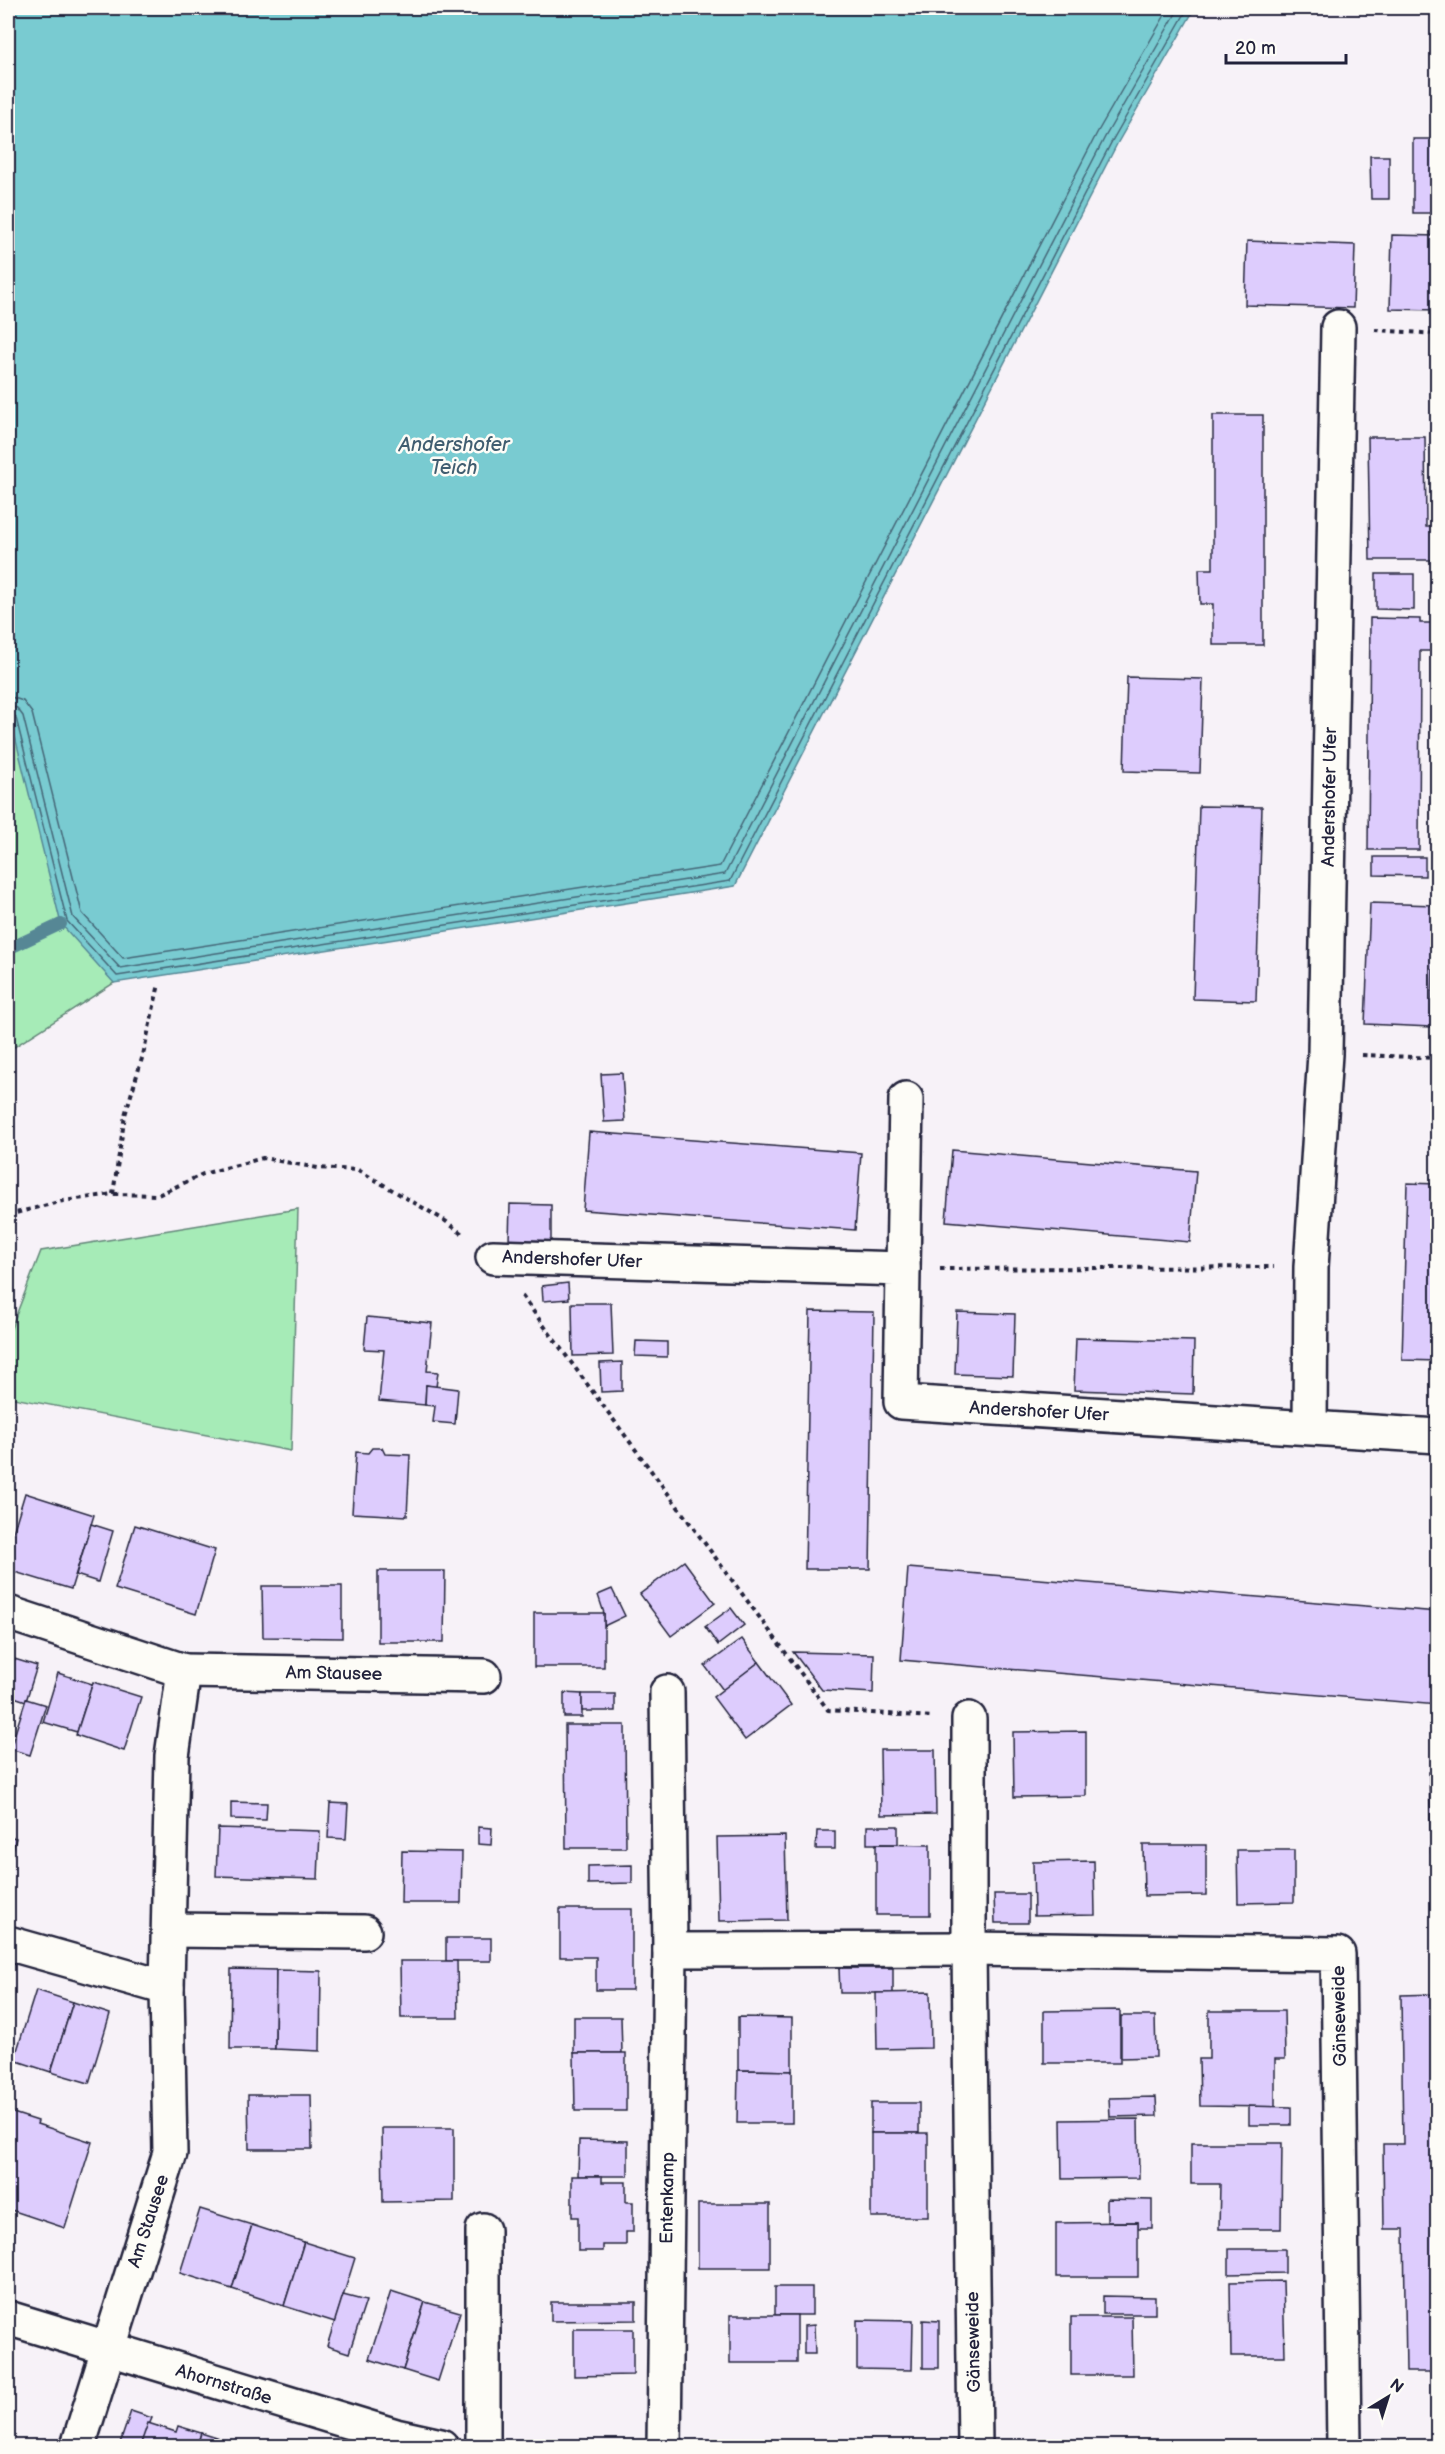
<svg xmlns="http://www.w3.org/2000/svg" width="1445" height="2454" viewBox="0 0 1445 2454" font-family="'Balsamiq Sans',sans-serif">
  <rect width="100%" height="100%" fill="#f7f2f8"/>
  <filter id="ink" filterUnits="userSpaceOnUse"><feTurbulence type="fractalNoise" baseFrequency=".0167" numOctaves="2"/><feDisplacementMap in="SourceGraphic" scale="12" xChannelSelector="R" yChannelSelector="G"/><feConvolveMatrix kernelMatrix="1 2 1 2 8 2 1 2 1" color-interpolation-filters="sRGB"/></filter>
  <g filter="url(#ink)">
    <g fill="#a6ebb7" stroke="#648679" stroke-width="1.5">
      <polygon points="8,703 114,983 8,1051"/>
      <polygon points="298,1209 291,1451 8,1397 8,1336 41,1251"/>
    </g>
    <polygon fill="#79cbd1" stroke="#568795" stroke-width="1.5" points="8,8 1195,8 1117,144 735,886 114,983 61,924 8,708"/>
    <g fill="none" stroke-linecap="round" stroke-linejoin="round">
      <g stroke="#456677" stroke-width="1.5">
        <polyline points="8,696 23,701 32,713 82,913 123,958 720,866 1097,133 1169,8"/>
        <polyline points="8,706 17,708 23,716 73,917 120,968 725,874 1105,137 1179,8"/>
        <polyline points="8,713 13,714 16,718 67,921 117,976 730,881 1112,141 1188,8"/>
      </g>
      <polyline stroke="#568795" stroke-width="12" points="8,949 61,924"/>
    </g>
    <g fill="#ddccfd" stroke="#22223b" stroke-width="1.5">
      <rect x="1413" y="139" width="25" height="74"/>
      <polygon points="1370,156 1389,156 1389,199 1371,199"/>
      <polygon points="1392,235 1438,236 1438,310 1390,309"/>
      <polygon points="1247,241 1355,245 1353,308 1245,305"/>
      <polygon points="1213,415 1263,415 1263,645 1213,645 1213,604 1200,604 1199,569 1213,569"/>
      <polygon points="1368,437 1425,437 1426,527 1438,527 1438,560 1370,560"/>
      <polygon points="1376,574 1414,574 1414,610 1376,609"/>
      <polygon points="1370,618 1420,619 1420,623 1438,623 1438,651 1420,651 1419,850 1368,850"/>
      <polygon points="1127,677 1203,679 1200,773 1124,771"/>
      <polygon points="1199,806 1262,807 1256,1001 1193,999"/>
      <polygon points="1374,857 1425,857 1425,876 1374,875"/>
      <polygon points="1370,903 1435,905 1431,1027 1365,1024"/>
      <polygon points="622,1073 625,1121 604,1122 601,1074"/>
      <polygon points="589,1132 861,1153 855,1230 583,1210"/>
      <polygon points="952,1150 1196,1171 1190,1242 946,1221"/>
      <polygon points="1407,1183 1438,1184 1438,1361 1402,1360"/>
      <polygon points="510,1204 551,1205 551,1241 509,1241"/>
      <polygon points="568,1283 569,1299 543,1301 542,1286"/>
      <polygon points="572,1303 611,1303 613,1355 573,1356"/>
      <polygon points="810,1311 874,1312 870,1569 805,1569"/>
      <polygon points="957,1312 1015,1314 1013,1376 955,1374"/>
      <polygon points="367,1317 432,1323 427,1371 438,1372 436,1387 426,1385 425,1405 379,1401 384,1350 364,1349"/>
      <polygon points="1076,1338 1194,1341 1193,1394 1074,1390"/>
      <polygon points="636,1341 667,1342 667,1357 635,1356"/>
      <polygon points="622,1362 622,1391 601,1392 600,1363"/>
      <polygon points="426,1385 458,1389 455,1424 433,1422 435,1406 425,1405"/>
      <polygon points="372,1448 382,1448 385,1454 410,1455 407,1516 352,1513 356,1452 368,1453"/>
      <polygon points="25,1493 94,1515 71,1589 8,1570 8,1549"/>
      <polygon points="91,1524 113,1531 98,1582 76,1575"/>
      <polygon points="135,1525 215,1550 196,1614 115,1589"/>
      <polygon points="684,1561 715,1603 671,1636 640,1594"/>
      <polygon points="908,1568 1438,1612 1438,1705 901,1660"/>
      <polygon points="378,1571 445,1571 444,1642 378,1642"/>
      <polygon points="262,1586 342,1586 342,1638 263,1637"/>
      <polygon points="612,1589 625,1616 604,1626 604,1613 598,1595"/>
      <polygon points="731,1608 744,1625 718,1645 705,1627"/>
      <rect x="534" y="1613" width="70" height="54"/>
      <polygon points="742,1639 759,1662 723,1690 705,1666"/>
      <polygon points="793,1652 874,1654 873,1693 822,1690"/>
      <polygon points="8,1657 37,1666 26,1701 8,1695"/>
      <polygon points="759,1662 791,1705 745,1740 713,1697"/>
      <polygon points="58,1673 92,1684 77,1732 43,1722"/>
      <polygon points="93,1682 141,1697 124,1751 76,1735"/>
      <polygon points="564,1693 582,1694 582,1717 564,1717"/>
      <rect x="582" y="1694" width="33" height="17"/>
      <polygon points="26,1699 46,1705 30,1755 10,1749"/>
      <polygon points="565,1725 625,1725 626,1848 566,1848"/>
      <polygon points="1086,1731 1086,1796 1014,1797 1013,1732"/>
      <polygon points="880,1750 935,1750 936,1814 881,1815"/>
      <polygon points="1429,1772 1438,1772 1438,1853 1431,1853"/>
      <polygon points="231,1802 267,1803 266,1820 231,1819"/>
      <polygon points="330,1803 348,1804 346,1839 328,1838"/>
      <rect x="867" y="1826" width="31" height="18"/>
      <polygon points="478,1827 492,1828 491,1845 478,1844"/>
      <polygon points="218,1828 320,1831 318,1879 216,1876"/>
      <polygon points="817,1831 835,1831 835,1849 816,1849"/>
      <polygon points="8,1836 16,1838 8,1870"/>
      <polygon points="785,1836 787,1920 719,1921 717,1837"/>
      <polygon points="876,1844 930,1845 930,1915 876,1915"/>
      <polygon points="1143,1845 1206,1845 1206,1895 1144,1896"/>
      <polygon points="1237,1850 1294,1850 1294,1902 1238,1903"/>
      <polygon points="402,1851 462,1852 461,1903 401,1903"/>
      <polygon points="1094,1861 1095,1915 1034,1916 1033,1862"/>
      <polygon points="632,1865 632,1883 588,1884 588,1866"/>
      <polygon points="994,1894 1028,1894 1028,1923 995,1923"/>
      <polygon points="560,1909 632,1909 632,1990 596,1990 596,1957 560,1957"/>
      <rect x="446" y="1938" width="45" height="23"/>
      <polygon points="400,1961 457,1961 458,2018 401,2018"/>
      <polygon points="839,1968 893,1968 893,1993 840,1993"/>
      <polygon points="231,1969 276,1970 275,2049 230,2049"/>
      <polygon points="276,1970 321,1971 320,2051 275,2049"/>
      <polygon points="36,1990 73,2002 51,2072 14,2060"/>
      <polygon points="930,1992 931,2048 877,2049 876,1993"/>
      <polygon points="1438,1994 1438,2372 1406,2372 1404,2229 1384,2229 1383,2144 1403,2144 1401,1995"/>
      <polygon points="73,2002 110,2014 89,2083 51,2072"/>
      <polygon points="1120,2010 1120,2063 1044,2063 1044,2011"/>
      <polygon points="1209,2011 1284,2011 1285,2059 1275,2059 1275,2107 1200,2106 1199,2059 1209,2059"/>
      <polygon points="1121,2016 1155,2016 1156,2057 1121,2058"/>
      <polygon points="574,2017 621,2017 622,2053 574,2053"/>
      <polygon points="738,2017 792,2018 792,2071 738,2070"/>
      <polygon points="574,2053 626,2053 626,2111 575,2111"/>
      <polygon points="738,2070 792,2071 792,2123 737,2123"/>
      <polygon points="248,2095 311,2095 312,2149 249,2149"/>
      <polygon points="1156,2097 1157,2116 1110,2117 1109,2098"/>
      <rect x="871" y="2103" width="48" height="30"/>
      <polygon points="1249,2106 1291,2107 1291,2125 1249,2125"/>
      <polygon points="10,2112 38,2121 37,2124 92,2142 65,2228 8,2209 8,2115"/>
      <polygon points="1138,2119 1139,2178 1062,2179 1061,2120"/>
      <polygon points="382,2128 454,2128 454,2201 383,2202"/>
      <rect x="871" y="2133" width="57" height="84"/>
      <polygon points="579,2140 628,2141 628,2176 578,2176"/>
      <polygon points="1191,2143 1282,2143 1281,2229 1219,2229 1220,2184 1191,2184"/>
      <polygon points="572,2176 602,2176 602,2182 626,2182 626,2202 633,2202 633,2232 626,2232 626,2245 603,2245 603,2251 578,2251 578,2217 572,2217"/>
      <polygon points="1107,2199 1152,2200 1152,2228 1138,2228 1138,2222 1107,2222"/>
      <rect x="698" y="2204" width="72" height="64"/>
      <polygon points="200,2209 252,2225 232,2289 180,2273"/>
      <polygon points="1138,2222 1138,2277 1056,2277 1056,2223"/>
      <polygon points="252,2225 304,2242 284,2306 232,2289"/>
      <polygon points="304,2242 355,2258 335,2322 284,2306"/>
      <polygon points="1229,2249 1285,2249 1285,2273 1229,2274"/>
      <polygon points="1283,2281 1285,2356 1231,2356 1230,2282"/>
      <rect x="775" y="2287" width="37" height="28"/>
      <polygon points="391,2291 425,2302 403,2370 369,2359"/>
      <polygon points="343,2295 366,2301 349,2353 327,2346"/>
      <polygon points="1103,2296 1155,2297 1155,2314 1103,2314"/>
      <polygon points="425,2302 460,2312 438,2381 403,2370"/>
      <polygon points="551,2302 636,2302 636,2320 551,2321"/>
      <rect x="730" y="2315" width="67" height="48"/>
      <polygon points="1071,2317 1132,2317 1133,2375 1071,2375"/>
      <polygon points="857,2320 913,2321 912,2370 857,2369"/>
      <polygon points="923,2320 939,2321 939,2368 923,2368"/>
      <polygon points="814,2325 815,2354 804,2354 804,2326"/>
      <polygon points="574,2329 633,2329 633,2375 574,2376"/>
      <polygon points="131,2411 152,2418 140,2446 119,2446"/>
      <polygon points="148,2423 176,2432 178,2426 201,2433 197,2446 140,2446"/>
      <polygon points="201,2433 220,2439 218,2445 216,2446 197,2446"/>
    </g>
    <g fill="none" stroke-linecap="round" stroke-linejoin="round">
      <defs>
        <g id="street">
          <polyline points="493,1257 903,1269 901,1402 1438,1436"/>
          <polyline points="903,1269 906,1099"/>
          <polyline points="1310,1427 1311,1267 1325,1054 1338,327"/>
          <polyline points="8,1613 184,1671 172,1756 167,1988 170,2153 78,2446"/>
          <polyline points="184,1671 484,1676"/>
          <polyline points="969,1719 969,1949 975,2446"/>
          <polyline points="169,1930 364,1932"/>
          <polyline points="8,1943 167,1988"/>
          <polyline points="670,1950 969,1949 1338,1954 1344,2446"/>
          <polyline points="483,2230 483,2446"/>
          <polyline points="8,2318 396,2436 441,2446"/>
          <polyline points="664,2446 670,1950 667,1692"/>
        </g>
      </defs>
      <use href="#street" stroke="#22223b" stroke-width="38"/>
      <g stroke="#22223b" stroke-width="4" stroke-dasharray="4.5 4.5" stroke-linecap="butt">
        <polyline points="1375,330 1438,334"/>
        <polyline points="1362,1055 1438,1058"/>
        <polyline points="113,1194 125,1115 143,1055 159,984"/>
        <polyline points="8,1215 63,1201 113,1194 158,1195 203,1174 263,1158 318,1168 358,1170 444,1220 464,1235"/>
        <polyline points="940,1269 1274,1267"/>
        <polyline points="522,1296 828,1710 932,1717"/>
      </g>
      <use href="#street" stroke="#fdfcf7" stroke-width="33"/>
    </g>
  </g>
  <g text-anchor="middle" stroke-width="5" stroke-linejoin="round" paint-order="stroke">
    <g font-size="18" fill="#22223b" stroke="#fdfcf7">
      <text transform="translate(1329 797) rotate(-89)" y="6">Andershofer Ufer</text>
      <text transform="translate(572 1259) rotate(2)" y="6">Andershofer Ufer</text>
      <text transform="translate(1039 1411) rotate(3)" y="6">Andershofer Ufer</text>
      <text transform="translate(334 1673) rotate(1)" y="6">Am Stausee</text>
      <text transform="translate(1339 2016) rotate(-91)" y="6">Gänseweide</text>
      <text transform="translate(667 2198) rotate(-89)" y="6">Entenkamp</text>
      <text transform="translate(148 2221) rotate(-72)" y="6">Am Stausee</text>
      <text transform="translate(973 2342) rotate(-91)" y="6">Gänseweide</text>
      <text transform="translate(224 2384) rotate(17)" y="6">Ahornstraße</text>
    </g>
    <g font-size="20" font-style="italic" fill="#405d70" stroke="#fdfcf7">
      <text x="454" y="451">Andershofer<tspan x="454" dy="23">Teich</tspan></text>
    </g>
  </g>
  <rect width="1445" height="2454" fill="none" stroke="#fdfcf7" stroke-width="30"/>
  <rect x="15" y="15" width="1415" height="2424" fill="none" stroke="#22223b" stroke-width="2" filter="url(#ink)"/>
  <g transform="translate(1388 2397) rotate(38)" stroke="#fdfcf7" stroke-width="4.5" paint-order="stroke">
  <path d="M0-4.5L10 22L0 15L-10 22Z" fill="#22223b"/>
  <text y="-9" font-size="16" font-weight="bold" text-anchor="middle" fill="#22223b">N</text>
  </g>
  <path d="M1226 54v9h120v-9" fill="none" stroke="#22223b" stroke-width="3"/>
  <text x="1235" y="54" font-size="18" fill="#22223b" stroke="#fdfcf7" stroke-width="4.5" paint-order="stroke">20 m</text>
</svg>
